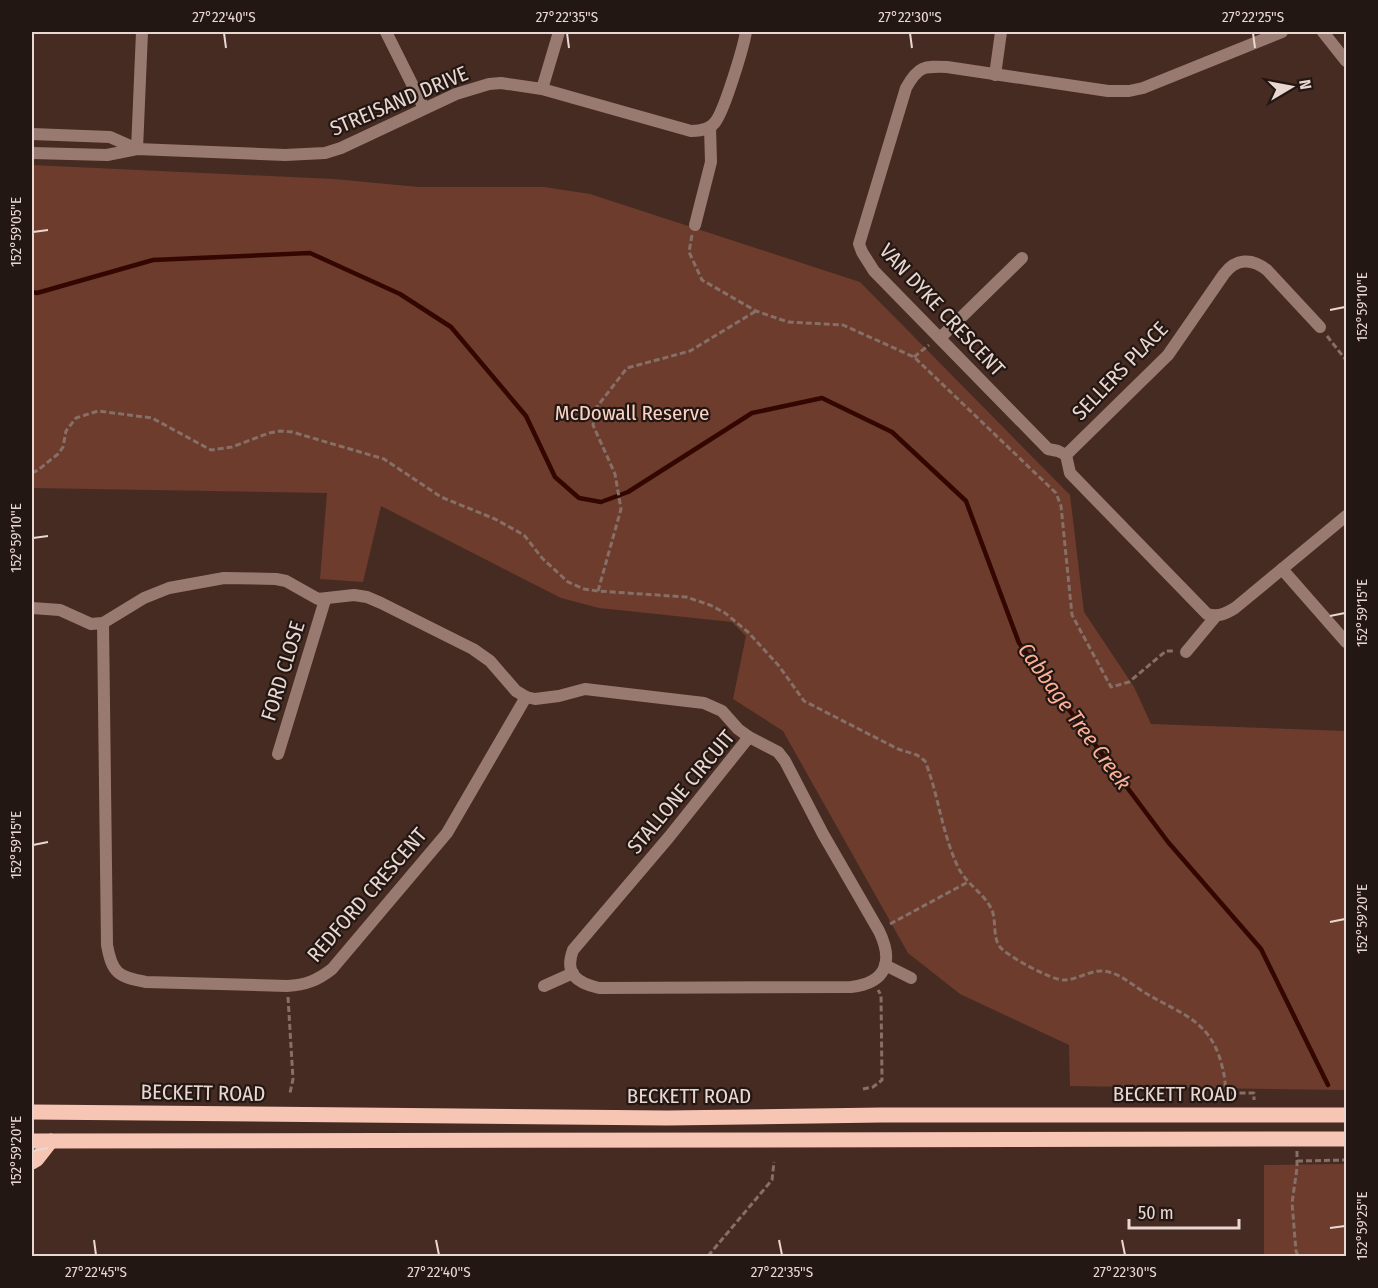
<svg xmlns="http://www.w3.org/2000/svg" width="1378" height="1288" viewBox="0 0 1378 1288" font-family="'Fira Sans Condensed',sans-serif">
  <rect width="100%" height="100%" fill="#462b22"/>
  <g fill="#6d3c2c">
    <polygon points="32,165 334,179 419,187 544,187 590,194 860,282 1070,495 1084,612 1134,687 1151,724 1346,731 1346,1090 1070,1086 1069,1045 960,994 908,953 783,731 733,699 746,636 732,622 599,608 561,598 381,506 363,582 320,579 327,493 32,488"/>
    <polygon points="1346,1164 1346,1256 1264,1256 1264,1165"/>
  </g>
  <g fill="none" stroke-linecap="round" stroke-linejoin="round">
    <polyline stroke="#330700" stroke-width="4.5" points="32,292 37,293 153,260 310,253 400,294 451,327 526,416 555,477 579,498 601,502 628,492 752,413 822,398 892,432 966,501 1019,643 1168,842 1261,949 1328,1085"/>
    <g stroke="#866f67" stroke-width="3" stroke-dasharray="6 3" stroke-linecap="butt">
      <polyline points="692,235 689,252 702,280 756,311 788,322 843,325 914,357 1056,493 1061,506 1072,615 1111,687 1129,682 1166,651 1175,651"/>
      <polyline points="1327,336 1346,360"/>
      <polyline points="914,357 929,345"/>
      <path d="M32 473 38 470 58 454 63 447 66 431 76 418 98 411 152 418 211 450 232 447 269 433 280 431 292 432 384 459 441 497 495 519 524 535 542 558 568 582 584 589 598 591 686 597 710 605 725 613 748 632 779 666 804 701 898 749 917 755 925 761C939 796 942 835 959 869 967 884 983 893 991 908 997 919 992 937 1000 947 1007 956 1053 981 1064 980 1077 980 1090 970 1103 971 1121 973 1133 986 1147 994 1181 1014 1209 1020 1221 1062 1224 1073 1226 1082 1225 1093H1254V1100"/>
      <polyline points="598,591 621,509 615,474 593,425 596,408 627,368 690,351 756,311"/>
      <polyline points="890,924 968,882"/>
      <polyline points="288,997 293,1079 290,1093"/>
      <polyline points="863,1089 873,1087 882,1080 881,995 878,990"/>
      <polyline points="1297,1151 1297,1168 1292,1203 1296,1251 1298,1256"/>
      <polyline points="1297,1161 1346,1160"/>
      <polyline points="708,1256 772,1180 774,1162"/>
    </g>
    <g stroke="#997a70" stroke-width="12">
      <polyline points="386,32 424,108"/>
      <path d="M1282 32 1143 88 1129 91H1108L947 67C924 66 918 66 906 88L859 244 862 252 874 271 1048 449 1058 451 1066 455 1070 473 1207 614C1219 617 1225 614 1235 608L1346 516"/>
      <polyline points="1323,32 1346,61"/>
      <polyline points="995,75 1001,32"/>
      <polyline points="542,89 559,32"/>
      <polyline points="32,134 110,137 137,149"/>
      <polyline points="137,149 142,32"/>
      <path d="M32 153 107 155 137 149 285 155 325 153 341 148 456 94 489 84 501 83 542 89 691 131C700 131 711 129 716 121 725 108 743 49 746 32"/>
      <polyline points="695,225 711,162 710,127"/>
      <polyline points="940,338 1022,258"/>
      <path d="M1066 455 1168 355 1224 274C1236 258 1252 258 1267 270L1320 327"/>
      <polyline points="1282,569 1346,642"/>
      <polyline points="32,608 60,610 91,624 103,623 144,598 169,588 224,578 276,579 286,581 318,599 354,595 367,597 381,603 473,649 490,661 516,691 526,697 535,699 559,696 585,689 704,703 722,711 738,729 749,737"/>
      <path d="M103 623 107 945C112 973 118 977 146 982L287 986C306 985 318 980 332 969L447 833 526 697"/>
      <polyline points="1186,652 1216,616"/>
      <path d="M749 737 778 752 785 761 823 834 879 931C894 962 886 983 851 987L599 988C577 983 564 974 573 950L669 837Z"/>
      <polyline points="278,754 325,600"/>
      <polyline points="885,965 911,978"/>
      <polyline points="544,986 573,973"/>
    </g>
    <g stroke="#f7c5b4" stroke-width="15">
      <polyline points="32,1112 667,1118 882,1115 1346,1115"/>
      <polyline points="32,1141 1346,1139"/>
      <polyline points="32,1162 37,1159 51,1141"/>
    </g>
  </g>
  <path fill="none" stroke="#e9d7d1" stroke-width="2" d="M224 33 226 48M567 33 569 48M910 33 912 48M1253 33 1255 48M33 232 48 230M1330 310 1345 307M33 538 48 536M1330 616 1345 613M33 845 48 842M1330 922 1345 919M33 1151 48 1148M1330 1228 1345 1226M94 1240 96 1255M436 1240 439 1255M779 1240 782 1255M1122 1240 1125 1255"/>
  <g text-anchor="middle" stroke-width="4.5" stroke-linejoin="round" paint-order="stroke">
    <g font-size="21" fill="#e9d7d1" stroke="#231713">
      <text transform="translate(399 101) rotate(-23)" y="7">STREISAND DRIVE</text>
      <text transform="translate(942 310) rotate(47)" y="7">VAN DYKE CRESCENT</text>
      <text transform="translate(1120 371) rotate(-46)" y="7">SELLERS PLACE</text>
      <text transform="translate(283 671) rotate(-73)" y="7">FORD CLOSE</text>
      <text transform="translate(681 792) rotate(-50)" y="7">STALLONE CIRCUIT</text>
      <text transform="translate(367 895) rotate(-49)" y="7">REDFORD CRESCENT</text>
      <text transform="translate(203 1093) rotate(1)" y="7">BECKETT ROAD</text>
      <text x="1175" y="1101">BECKETT ROAD</text>
      <text x="689" y="1103">BECKETT ROAD</text>
    </g>
    <g font-size="21" fill="#fbd3c5" stroke="#231713">
      <text x="632" y="420">McDowall Reserve</text>
    </g>
    <g font-size="22" font-style="italic" fill="#feb197" stroke="#231713">
      <text transform="translate(1075 716) rotate(54)" y="8">Cabbage Tree Creek</text>
    </g>
  </g>
  <rect width="1378" height="1288" fill="none" stroke="#231713" stroke-width="66"/>
  <g transform="translate(1291 87) rotate(80)" stroke="#231713" stroke-width="4.5" paint-order="stroke">
  <path d="M0-4.5L10 22L0 15L-10 22Z" fill="#e9d7d1"/>
  <text y="-9" font-size="16" font-weight="bold" text-anchor="middle" fill="#e9d7d1">N</text>
  </g>
  <path d="M1129 1219v9h110v-9" fill="none" stroke="#e9d7d1" stroke-width="3"/>
  <text x="1138" y="1219" font-size="18" fill="#e9d7d1" stroke="#231713" stroke-width="4.5" paint-order="stroke">50 m</text>
  <rect x="33" y="33" width="1312" height="1222" fill="none" stroke="#e9d7d1" stroke-width="2"/>
  <g font-size="15" text-anchor="middle" fill="#e9d7d1">
    <text x="224" y="22">27°22'40"S</text>
    <text x="567" y="22">27°22'35"S</text>
    <text x="910" y="22">27°22'30"S</text>
    <text x="1253" y="22">27°22'25"S</text>
    <text transform="translate(16 232) rotate(-90)" y="5">152°59'05"E</text>
    <text transform="translate(1362 307) rotate(-90)" y="5">152°59'10"E</text>
    <text transform="translate(16 538) rotate(-90)" y="5">152°59'10"E</text>
    <text transform="translate(1362 613) rotate(-90)" y="5">152°59'15"E</text>
    <text transform="translate(16 845) rotate(-90)" y="5">152°59'15"E</text>
    <text transform="translate(1362 919) rotate(-90)" y="5">152°59'20"E</text>
    <text transform="translate(16 1151) rotate(-90)" y="5">152°59'20"E</text>
    <text transform="translate(1362 1226) rotate(-90)" y="5">152°59'25"E</text>
    <text x="96" y="1277">27°22'45"S</text>
    <text x="439" y="1277">27°22'40"S</text>
    <text x="782" y="1277">27°22'35"S</text>
    <text x="1125" y="1277">27°22'30"S</text>
  </g>
</svg>
